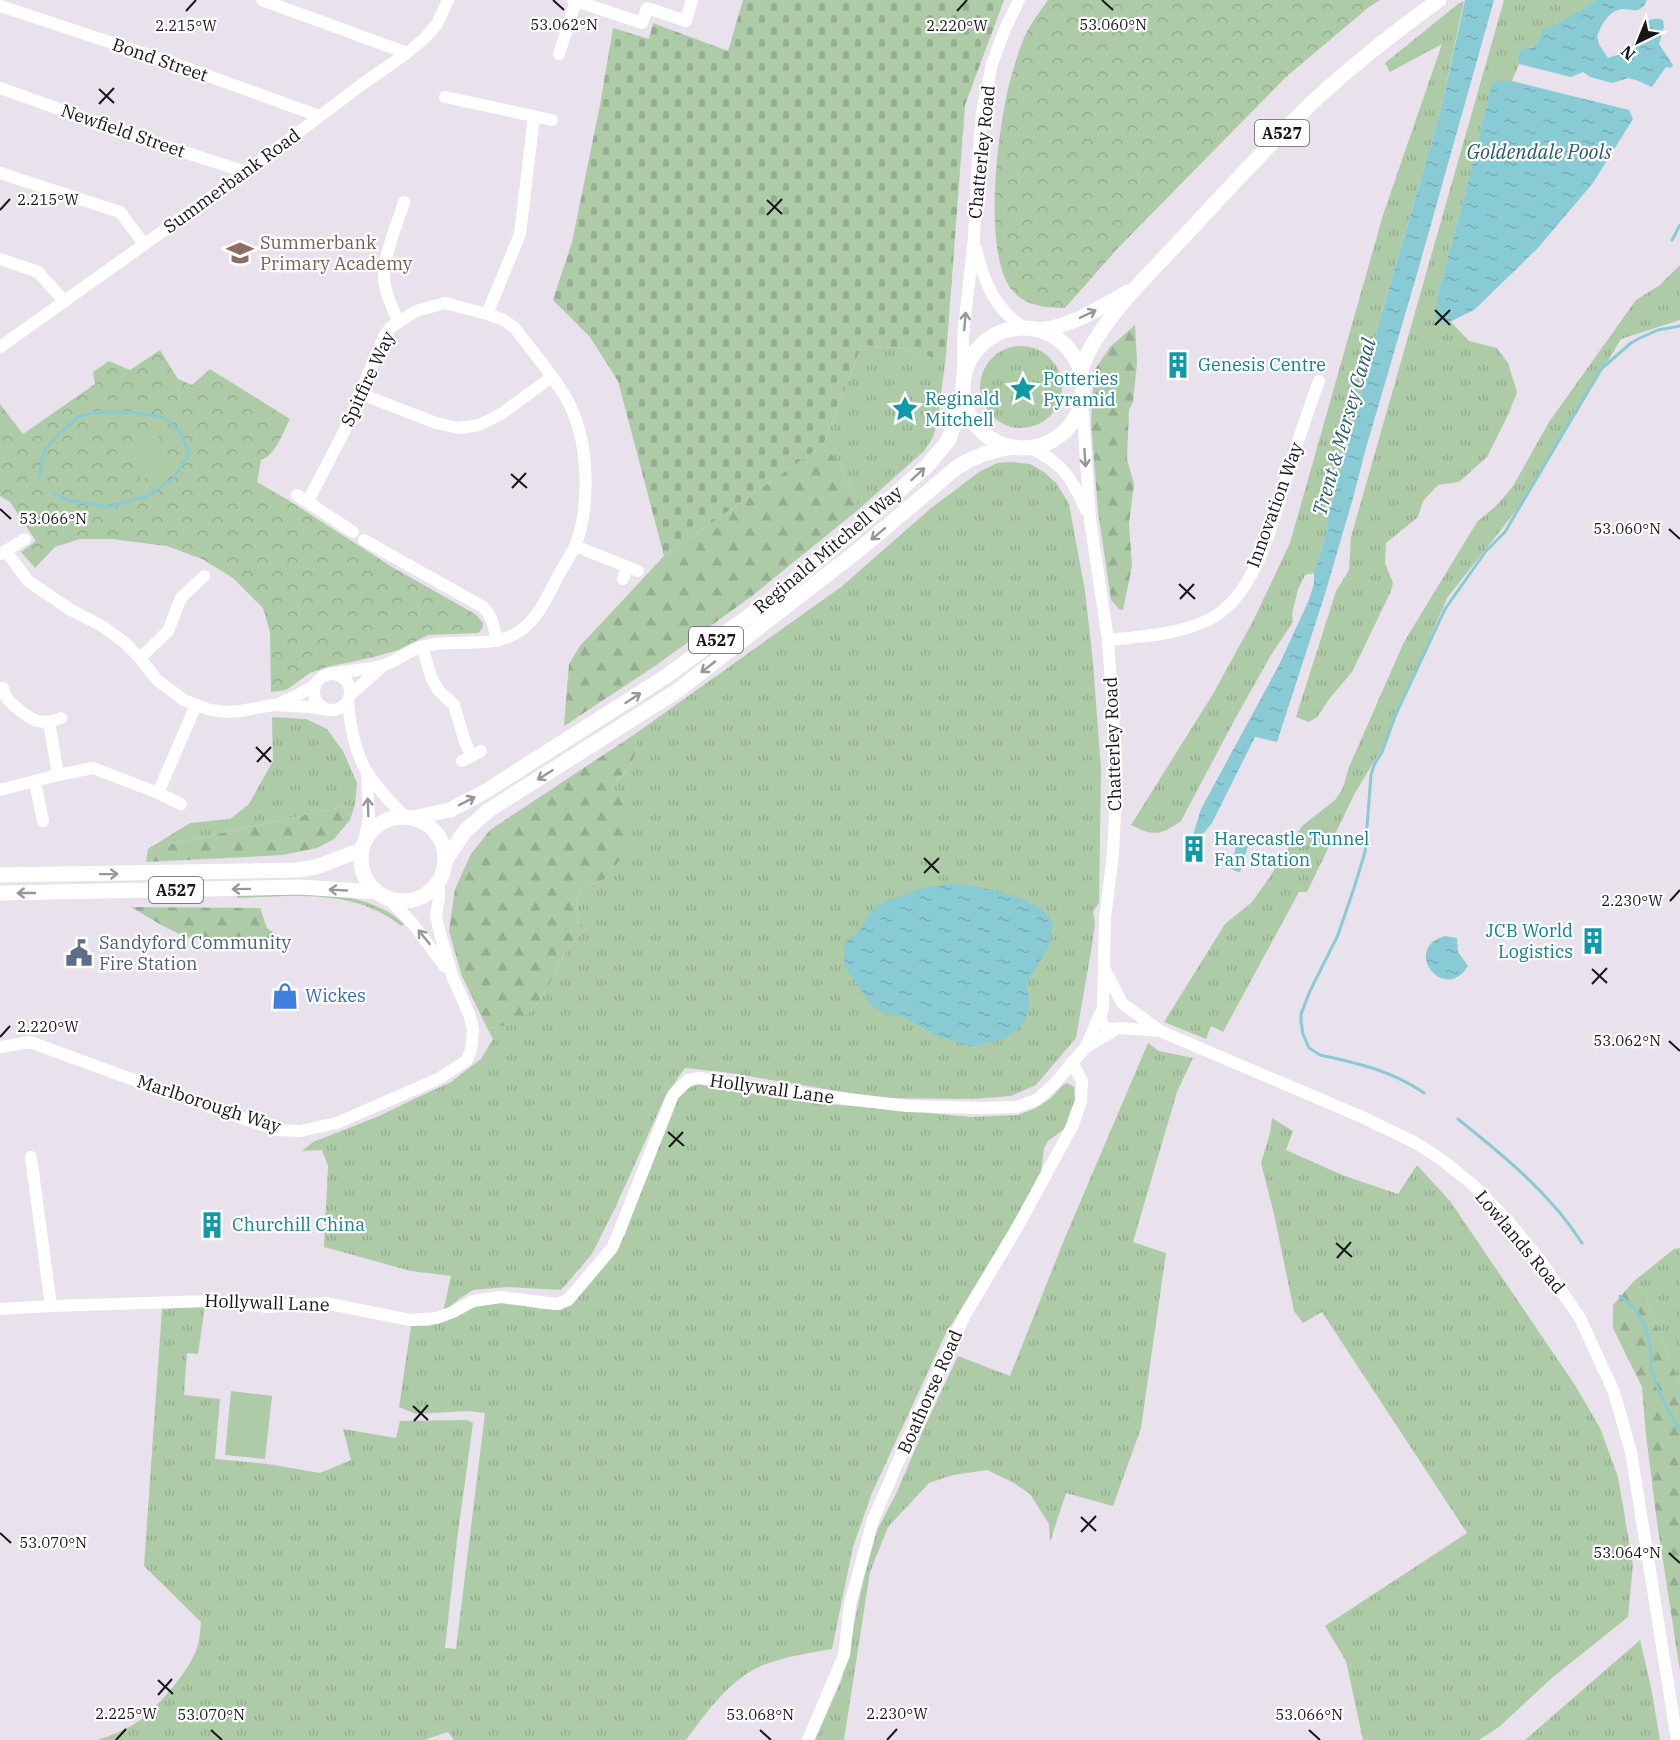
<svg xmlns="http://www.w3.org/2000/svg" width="1680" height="1740" viewBox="0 0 1680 1740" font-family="'IBM Plex Serif',serif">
  <defs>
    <pattern id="grass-tufts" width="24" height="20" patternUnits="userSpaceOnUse" patternTransform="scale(1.5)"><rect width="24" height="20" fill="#aecba8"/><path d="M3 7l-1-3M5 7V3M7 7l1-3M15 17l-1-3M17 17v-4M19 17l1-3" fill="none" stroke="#95ad90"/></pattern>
    <pattern id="forest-firs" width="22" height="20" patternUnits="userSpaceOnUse" patternTransform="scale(1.5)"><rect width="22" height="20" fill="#aecba8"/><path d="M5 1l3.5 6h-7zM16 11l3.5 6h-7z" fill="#95ad90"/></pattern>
    <pattern id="cemetery-stones" width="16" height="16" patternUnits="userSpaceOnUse" patternTransform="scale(1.5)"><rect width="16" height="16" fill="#aecba8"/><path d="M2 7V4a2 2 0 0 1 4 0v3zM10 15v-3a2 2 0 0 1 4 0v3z" fill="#95ad90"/></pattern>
    <pattern id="park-crowns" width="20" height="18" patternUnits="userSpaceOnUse" patternTransform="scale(1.5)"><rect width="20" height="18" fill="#aecba8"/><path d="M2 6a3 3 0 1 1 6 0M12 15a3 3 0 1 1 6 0" fill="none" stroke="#95ad90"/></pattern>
    <pattern id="water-ripples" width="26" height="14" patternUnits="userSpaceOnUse" patternTransform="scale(1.5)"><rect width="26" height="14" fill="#89cbd5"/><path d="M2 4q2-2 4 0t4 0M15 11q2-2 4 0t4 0" fill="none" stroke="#76adb6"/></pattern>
  </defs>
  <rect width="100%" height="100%" fill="#e9e1ec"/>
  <g fill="url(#grass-tufts)">
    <polygon points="1504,0 1596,0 1517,57 1519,64 1512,81 1501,81 1492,84 1465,194 1437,297 1445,324 1451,322 1469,341 1497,348 1508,363 1517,392 1509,413 1487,457 1459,482 1438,485 1423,501 1418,517 1386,543 1385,563 1393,583 1391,591 1352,672 1330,698 1317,717 1309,722 1296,717 1336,591 1349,570 1351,537"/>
    <path d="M1464 1 1440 114 1380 319 1354 425 1327 518 1326 534 1314 573 1305 575 1298 589 1292 614 1293 622 1271 655 1235 719 1181 821C1160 836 1153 836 1131 825L1213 694 1253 621 1290 543 1383 215 1442 44 1390 72 1385 63 1458 4Z"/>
    <polygon points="1680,265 1680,320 1621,339 1527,497 1447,598 1384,745 1355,793 1307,892 1299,892 1223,1032 1211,1026 1206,1039 1164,1022 1225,924 1252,902 1269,878 1302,826 1335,800 1343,788 1349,767 1404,642 1477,522 1498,504 1513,486 1549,422 1636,300 1660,285"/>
    <polygon points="862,345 906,349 936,359 946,356 937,425 932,439 924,451 859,509 838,461 823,445"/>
    <circle cx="1021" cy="387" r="41"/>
    <path d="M1012 462 1030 464 1044 472 1057 484 1069 504 1085 591 1093 662 1101 769 1099 903 1093 912 1095 923 1092 945 1076 1038 1036 1085 1011 1096 972 1099 880 1098 723 1072 685 1068 666 1095 616 1206 592 1254 561 1290 508 1287 473 1290 459 1299 443 1312 451 1276 411 1271 324 1247 328 1166 322 1150 302 1151 313 1142 377 1117 414 1099 451 1082 481 1059 493 1039 487 1028C538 1027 546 985 568 948 572 941 580 935 587 928L577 921 578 890 607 878 618 795 611 788C625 771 642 759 635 734L841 587 930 509 979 472 997 463Z"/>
    <polygon points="272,717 306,719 327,729 343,751 357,783 355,804 148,849 190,823 230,819 249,804 273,761"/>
    <path d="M296 893C323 895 351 895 376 906 387 910 396 917 404 924L402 926 400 925C354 888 292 896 237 898V895Z"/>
    <polygon points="1148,1043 1159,1051 1193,1058 1177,1092 1133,1242 1166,1253 1141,1428 1113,1506 1066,1493 1050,1542 1049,1524 1030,1494 1014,1483 987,1470 953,1475 929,1483 888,1527 870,1572 844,1740 815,1740 842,1679 863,1582 877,1530 897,1492 925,1426 958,1356 1010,1376 1064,1240"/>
    <path d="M698 1083 796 1101 971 1117 1018 1115 1036 1108 1051 1098 1062 1086 1067 1083 1074 1087 1075 1099 1064 1129 1048 1141 1044 1148 1041 1173 1008 1233 945 1335 872 1493 853 1547 832 1649C808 1653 784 1657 761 1666 730 1679 705 1714 686 1740H454L448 1732 424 1740H97C111 1736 127 1729 139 1721 159 1706 191 1669 198 1645 200 1638 200 1629 201 1622L144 1566 162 1309 205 1306 198 1354 187 1353 184 1395 220 1399 215 1459 268 1464 320 1473 351 1460 343 1429 396 1438 400 1421 467 1420 473 1423 457 1540 445 1648 456 1649 485 1413 467 1411 416 1414 399 1407 411 1326H429L446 1320 478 1305 505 1302 541 1309 561 1310 570 1302 604 1264 625 1235 636 1199 674 1104 682 1092Z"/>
    <polygon points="1272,1118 1293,1131 1286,1150 1342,1175 1398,1194 1417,1165 1450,1201 1575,1385 1600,1428 1618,1477 1633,1565 1628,1617 1553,1677 1499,1727 1479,1740 1363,1740 1346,1661 1325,1626 1467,1533 1322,1312 1303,1323 1294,1311 1274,1214 1261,1163 1270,1133"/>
    <polygon points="1680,1248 1680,1384 1646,1298 1634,1281 1674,1249"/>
    <polygon points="1640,1640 1651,1687 1660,1740 1525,1740"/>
  </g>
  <g fill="url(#forest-firs)">
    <polygon points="1135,325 1137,363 1133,402 1129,410 1127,459 1134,484 1129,523 1132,566 1123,610 1119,609 1111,600 1098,511 1091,422 1094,371 1110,347"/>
    <polygon points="823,445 838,461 859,509 752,596 655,666 564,726 569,664 580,646 664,556"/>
    <path d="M635 734C642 759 625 770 611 788L618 795 630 814 632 842 607 878 578 890 577 921 587 928C581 934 572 941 568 948 546 984 539 1027 487 1028L462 976 449 931 455 889 471 854 490 830Z"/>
    <polygon points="355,804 350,820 334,839 317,848 283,855 146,862 148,849"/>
    <path d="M131 907 260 908 267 928 279 937 284 943C254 944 219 947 190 938 169 931 150 918 131 907Z"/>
    <polygon points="1634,1281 1646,1298 1680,1384 1680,1671 1657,1522 1646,1435 1642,1387 1613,1328 1613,1305"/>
  </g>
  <polygon fill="url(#cemetery-stones)" points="743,0 1004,0 965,105 946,356 936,359 906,349 862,345 823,445 664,556 618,381 590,337 553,300 572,242 600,105 613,28 649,39 653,23 728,51"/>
  <g fill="url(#park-crowns)">
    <path d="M1048 0H1380L1369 7 1287 76 1118 248 1065 308C1047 308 1024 306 1011 289 985 254 996 152 1004 109 1007 90 1015 61 1022 43 1027 28 1039 13 1048 0Z"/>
    <path d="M160 350 178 379 192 385 210 369 290 419C283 432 276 455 261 460L257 482 288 500 392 567 475 614 483 623 482 629 478 633 428 635 398 650 374 657 327 667 310 673 286 690 271 692 270 632 263 608 233 578 202 559 167 546 112 539H80L55 547 35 568 21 552 36 541 10 502 0 496V404L23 434 95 384 93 372 109 361 130 370Z"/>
  </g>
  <g fill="#aecba8">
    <polygon points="156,425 167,474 141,479 131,431"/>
    <polygon points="231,1391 272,1396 265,1459 225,1455"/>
  </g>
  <g fill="url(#water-ripples)">
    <polygon points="1465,0 1494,0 1419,267 1366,448 1353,498 1325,594 1277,742 1255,737 1212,823 1195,844 1191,842 1201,809 1279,665 1308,602 1314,584 1314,573 1326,534 1327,518 1354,425 1380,319 1440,114"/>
    <path d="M1596 0H1647C1639 18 1629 6 1618 10 1607 13 1601 27 1597 36L1599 44 1608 58C1613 56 1622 54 1626 51 1639 42 1640 12 1663 20L1664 27 1659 44 1673 65 1671 68 1666 67 1652 87 1636 80 1628 78 1612 83 1590 77 1583 72 1571 77 1519 64 1517 57 1522 49 1530 48 1538 42 1543 30 1572 16Z"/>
    <polygon points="1501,81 1512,81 1629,110 1633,119 1593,183 1537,249 1474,310 1445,324 1436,319 1437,297 1465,194 1492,83"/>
    <polygon points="1240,833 1251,836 1240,872 1235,871 1230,868"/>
    <path d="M953 883C982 888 1016 892 1041 909 1046 913 1050 919 1053 924L1049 946 1026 985 1030 1001 1026 1018 1017 1031 1002 1039 971 1047 935 1035 903 1017 883 1013 872 1006 844 966 845 942 859 931 875 906 919 889Z"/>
    <path d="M1445 936 1457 938 1458 952 1468 966C1444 1005 1401 948 1445 936Z"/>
  </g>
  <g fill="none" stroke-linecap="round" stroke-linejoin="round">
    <g stroke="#89cbd5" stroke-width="3">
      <polyline points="1672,240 1680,225"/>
      <polyline points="39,476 44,451 55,438 78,417 97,412 130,412 163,417 181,433 189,454 173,479 147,496 109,507 68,500 54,493"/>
      <path d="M1424 1093C1393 1071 1357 1063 1320 1055L1309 1048 1303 1034 1301 1022V1014L1310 991 1338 935 1355 885 1365 852 1371 775 1374 765 1382 752 1396 714 1445 609 1486 551 1505 532 1600 370 1631 343 1640 338 1658 330 1680 326"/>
      <path d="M1458 1119C1504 1156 1550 1193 1582 1243"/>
      <path d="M1620 1296C1640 1310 1648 1328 1651 1352 1652 1357 1650 1361 1651 1366 1655 1389 1669 1411 1680 1431"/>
    </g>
    <g stroke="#fff" stroke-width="12">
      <polyline points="262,0 407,53"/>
      <polyline points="573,0 642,23 647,8 686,21 692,0"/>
      <polyline points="0,6 167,61 319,116"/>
      <polyline points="559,54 576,1"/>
      <polyline points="0,88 140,138 246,172"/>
      <polyline points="445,97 552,120"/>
      <polyline points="0,173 120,212 144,244"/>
      <path d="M976 249C984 282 994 308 1023 327"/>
      <polyline points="0,259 38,272 64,301"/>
      <polyline points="487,314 520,234 534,117"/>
      <path d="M398 321C392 307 384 291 384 275 384 254 398 222 404 202"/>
      <polyline points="0,347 246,172 361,85 407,53 425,38 437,24 448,0"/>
      <polyline points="963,380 963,336 974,239 977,173 982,113 992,64 1005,29 1019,0"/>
      <polyline points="361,394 436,423 458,428 479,425 501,414 552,377"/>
      <polyline points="1082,400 1090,520 1108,640 1115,743 1116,791 1113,854 1105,919 1103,1007 1100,1018 1104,1026 1111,1029 1121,1028 1158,1031"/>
      <path d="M1029 447C1064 464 1071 477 1086 510"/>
      <polyline points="297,495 353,532"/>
      <path d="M308 501 347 426 384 336 391 327 416 311 445 303 487 314 504 320 515 328C531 350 553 375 566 398 589 437 591 502 576 544 571 555 564 566 558 576 547 597 537 622 515 634 487 649 452 638 421 647 408 651 397 661 384 665 367 670 347 671 330 674"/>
      <path d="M364 540 483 607C493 616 494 629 497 641"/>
      <polyline points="575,546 638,571"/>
      <polyline points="6,551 28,581 71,610 102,626 124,642 140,658 157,680 184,700 210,710 227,712 240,711 273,705 310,707 328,710"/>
      <polyline points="1,554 25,539"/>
      <polyline points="623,579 627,567"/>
      <path d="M1108 640C1143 636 1179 635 1210 619 1257 595 1274 518 1288 472 1298 441 1308 411 1319 381"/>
      <polyline points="422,647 432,679 439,691 454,705 465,742 472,756"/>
      <polyline points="140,658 168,631 181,598 204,576"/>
      <circle cx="332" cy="692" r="18"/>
      <path d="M3 688C6 699 8 700 17 708 32 721 41 726 61 718"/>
      <polyline points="350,695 383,666"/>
      <path d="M348 701C350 725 355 753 368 774 378 790 392 803 405 817"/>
      <polyline points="280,703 298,695 315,685"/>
      <polyline points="49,722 58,775"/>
      <polyline points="462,761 481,751"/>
      <polyline points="35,782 43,821"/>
      <polyline points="0,790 58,775 93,768 158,793 181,804"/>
      <polyline points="158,793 196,705"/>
      <polyline points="364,841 369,818 367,772"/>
      <polyline points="389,899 413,924 445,967"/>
      <polyline points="1104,968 1122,1003 1160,1031 1362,1117 1416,1143 1442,1160 1472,1184 1509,1222 1540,1260 1580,1318 1614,1392 1631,1452 1677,1740"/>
      <polyline points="0,1047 30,1042 175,1095 277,1130 300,1131 337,1123 438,1079 466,1061 471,1051 473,1029 469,1014 453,978 439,930 436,916 439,898 439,880"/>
      <polyline points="1086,1047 1100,1014"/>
      <polyline points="31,1157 51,1306"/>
      <polyline points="0,1309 51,1306 210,1301 268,1307 325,1303 410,1320 437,1318 453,1312 473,1301 501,1297 557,1304 568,1300 612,1248 619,1232 673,1095 688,1080 699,1078 757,1088 907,1106 981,1108 1017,1107 1038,1099 1055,1083 1086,1047 1115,1030"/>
      <polyline points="808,1740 844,1655 850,1604 873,1520 924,1402 965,1315 1018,1226 1073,1125 1081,1101 1082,1081 1072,1062"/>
    </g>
    <g stroke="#fff" stroke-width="15">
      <circle cx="1023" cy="388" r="60"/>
      <path d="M1040 330C1072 326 1100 308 1128 292"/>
      <path d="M1081 370C1095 326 1145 278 1176 245 1222 196 1267 146 1315 100 1354 64 1396 31 1439 0"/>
      <circle cx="403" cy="859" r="42"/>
      <polyline points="412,818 450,810 486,791 665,677 768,602 856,529 928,465 948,441 960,410 963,395"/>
      <path d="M445 861 465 831 489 810 677 691 860 549 956 468C974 456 991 450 1013 447"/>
      <polyline points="0,875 297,870 316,867 361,850"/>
      <polyline points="0,893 300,887 377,892"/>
    </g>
  </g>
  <defs><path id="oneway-shaft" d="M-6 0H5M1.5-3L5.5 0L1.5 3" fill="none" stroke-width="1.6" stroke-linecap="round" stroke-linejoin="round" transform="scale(1.5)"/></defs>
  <g stroke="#979698">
    <use href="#oneway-shaft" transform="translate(1088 314) rotate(-26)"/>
    <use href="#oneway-shaft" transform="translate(965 321) rotate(-85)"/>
    <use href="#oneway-shaft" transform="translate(1085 458) rotate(86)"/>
    <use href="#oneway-shaft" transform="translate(918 474) rotate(-43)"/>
    <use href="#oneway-shaft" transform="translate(878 534) rotate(140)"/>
    <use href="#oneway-shaft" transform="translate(708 667) rotate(142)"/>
    <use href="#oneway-shaft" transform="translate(633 698) rotate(-33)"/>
    <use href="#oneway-shaft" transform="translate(545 775) rotate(148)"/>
    <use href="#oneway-shaft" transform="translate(467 801) rotate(-27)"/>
    <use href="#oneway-shaft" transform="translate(368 807) rotate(-92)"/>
    <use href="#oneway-shaft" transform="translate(109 874) rotate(-1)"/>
    <use href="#oneway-shaft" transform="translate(241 889) rotate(179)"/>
    <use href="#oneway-shaft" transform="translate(338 890) rotate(-177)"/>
    <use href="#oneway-shaft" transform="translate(26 893) rotate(180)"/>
    <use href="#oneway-shaft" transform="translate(424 937) rotate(-129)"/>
  </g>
  <path fill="none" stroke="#181519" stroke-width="2" d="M553 0 564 10M1102 0 1113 10M186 11 196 0M957 11 967 0M99 89 114 103M99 104 114 88M767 200 782 214M0 210 10 199M767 215 782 199M1435 310 1450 325M1435 325 1450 310M511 474 527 488M512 488 526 473M0 509 11 519M1669 529 1680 539M1179 584 1195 599M1180 599 1194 584M256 747 271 762M257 762 271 747M924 858 939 873M924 873 939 858M1670 901 1680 890M1592 969 1607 983M1592 984 1607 968M0 1037 10 1026M1669 1041 1680 1051M668 1132 684 1146M669 1147 683 1132M1336 1243 1352 1257M1337 1258 1351 1242M413 1406 428 1420M414 1421 428 1405M1081 1517 1096 1531M1081 1532 1096 1516M0 1533 11 1543M1669 1553 1680 1563M158 1680 173 1694M158 1695 172 1679M211 1730 222 1740M760 1730 771 1740M1309 1730 1320 1740M116 1740 126 1729M887 1740 897 1729"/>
  <defs>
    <symbol id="school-bare" viewBox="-9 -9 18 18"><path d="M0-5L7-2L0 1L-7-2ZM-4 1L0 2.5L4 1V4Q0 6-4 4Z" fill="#8d6e63" stroke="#fff" stroke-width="2.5" paint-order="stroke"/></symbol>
    <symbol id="building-bare" viewBox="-9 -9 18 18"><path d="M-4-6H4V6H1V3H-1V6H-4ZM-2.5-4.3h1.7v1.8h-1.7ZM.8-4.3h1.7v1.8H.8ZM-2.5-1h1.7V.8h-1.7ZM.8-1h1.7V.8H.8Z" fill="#0f9aa8" stroke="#fff" stroke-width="2.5" paint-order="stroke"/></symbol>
    <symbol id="sight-bare" viewBox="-9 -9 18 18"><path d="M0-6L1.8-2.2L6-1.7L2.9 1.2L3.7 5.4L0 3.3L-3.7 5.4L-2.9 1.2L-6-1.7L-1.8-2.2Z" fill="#0f9aa8" stroke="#fff" stroke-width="2.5" paint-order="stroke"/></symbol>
    <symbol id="civic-bare" viewBox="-9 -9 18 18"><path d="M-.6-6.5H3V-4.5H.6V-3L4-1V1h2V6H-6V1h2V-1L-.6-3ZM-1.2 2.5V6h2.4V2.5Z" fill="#5c6f8a" stroke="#fff" stroke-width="2.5" paint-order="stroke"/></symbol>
    <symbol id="shop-bare" viewBox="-9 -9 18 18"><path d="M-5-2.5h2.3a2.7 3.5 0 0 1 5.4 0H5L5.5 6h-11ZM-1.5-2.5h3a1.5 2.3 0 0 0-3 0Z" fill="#3f7fe0" stroke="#fff" stroke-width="2.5" paint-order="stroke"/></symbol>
  </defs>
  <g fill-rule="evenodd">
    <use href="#school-bare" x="221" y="234" width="38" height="38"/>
    <use href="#building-bare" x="1159" y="346" width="38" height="38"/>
    <use href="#sight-bare" x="1004" y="370" width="38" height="38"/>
    <use href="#sight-bare" x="886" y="390" width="38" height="38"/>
    <use href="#building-bare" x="1175" y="830" width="38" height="38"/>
    <use href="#building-bare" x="1574" y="922" width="38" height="38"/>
    <use href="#civic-bare" x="60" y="934" width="38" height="38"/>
    <use href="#shop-bare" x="266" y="977" width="38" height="38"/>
    <use href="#building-bare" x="193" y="1206" width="38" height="38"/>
  </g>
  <g text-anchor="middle" stroke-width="4.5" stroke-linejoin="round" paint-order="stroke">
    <g fill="#fff" stroke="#5d5b5e" stroke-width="1.5">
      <rect x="1255" y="120" width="54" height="26" rx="4.5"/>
      <rect x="689" y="627" width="54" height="26" rx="4.5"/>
      <rect x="149" y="877" width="54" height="26" rx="4.5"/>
    </g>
    <g font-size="16" font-weight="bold" fill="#181519">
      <text x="1282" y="139">A527</text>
      <text x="716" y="646">A527</text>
      <text x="176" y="896">A527</text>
    </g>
    <g font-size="18" fill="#181519" stroke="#fff">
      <text transform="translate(160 60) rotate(19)" y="6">Bond Street</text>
      <text transform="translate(123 131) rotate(19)" y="6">Newfield Street</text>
      <text transform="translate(982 152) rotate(-84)" y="6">Chatterley Road</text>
      <text transform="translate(232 181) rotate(-36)" y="6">Summerbank Road</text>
      <text transform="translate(368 379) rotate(-65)" y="6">Spitfire Way</text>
      <text transform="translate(1275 505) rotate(-70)" y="6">Innovation Way</text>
      <text transform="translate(828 550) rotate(-40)" y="6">Reginald Mitchell Way</text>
      <text transform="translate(1113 744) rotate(-92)" y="6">Chatterley Road</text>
      <text transform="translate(772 1089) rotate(8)" y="6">Hollywall Lane</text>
      <text transform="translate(209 1104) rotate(18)" y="6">Marlborough Way</text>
      <text transform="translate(1520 1242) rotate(50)" y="6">Lowlands Road</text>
      <text transform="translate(267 1303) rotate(2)" y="6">Hollywall Lane</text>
      <text transform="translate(930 1392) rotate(-66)" y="6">Boathorse Road</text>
    </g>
    <g font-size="18" fill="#785e54" stroke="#fff" text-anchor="start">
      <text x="260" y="249">Summerbank<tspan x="260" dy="21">Primary Academy</tspan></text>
    </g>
    <g font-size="18" fill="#0d838f" stroke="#fff" text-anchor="start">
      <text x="1198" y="371">Genesis Centre</text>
      <text x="1043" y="385">Potteries<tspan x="1043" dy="21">Pyramid</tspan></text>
      <text x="925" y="405">Reginald<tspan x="925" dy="21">Mitchell</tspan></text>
      <text x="1214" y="845">Harecastle Tunnel<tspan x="1214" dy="21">Fan Station</tspan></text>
      <text x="1573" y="937" text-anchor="end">JCB World<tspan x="1573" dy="21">Logistics</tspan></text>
      <text x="232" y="1231">Churchill China</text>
    </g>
    <g font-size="18" fill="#4e5e75" stroke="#fff" text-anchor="start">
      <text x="99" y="949">Sandyford Community<tspan x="99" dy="21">Fire Station</tspan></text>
    </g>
    <g font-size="18" fill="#366cbe" stroke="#fff" text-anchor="start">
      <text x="305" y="1002">Wickes</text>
    </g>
    <g font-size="20" font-style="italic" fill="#265d65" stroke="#fff">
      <text x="1539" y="159">Goldendale Pools</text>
      <text transform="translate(1344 427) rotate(-74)" y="7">Trent &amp; Mersey Canal</text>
    </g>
  </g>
  <g font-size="15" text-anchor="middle" fill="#181519" stroke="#fff" stroke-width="4.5" stroke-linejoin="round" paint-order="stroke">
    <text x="564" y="30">53.062°N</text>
    <text x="1113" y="30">53.060°N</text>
    <text x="957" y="31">2.220°W</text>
    <text x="186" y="31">2.215°W</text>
    <text x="48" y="205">2.215°W</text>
    <text x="53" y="524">53.066°N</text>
    <text x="1627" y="534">53.060°N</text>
    <text x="1632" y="906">2.230°W</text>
    <text x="48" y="1032">2.220°W</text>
    <text x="1627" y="1046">53.062°N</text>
    <text x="53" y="1548">53.070°N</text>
    <text x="1627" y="1558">53.064°N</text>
    <text x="126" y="1719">2.225°W</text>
    <text x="897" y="1719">2.230°W</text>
    <text x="211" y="1720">53.070°N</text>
    <text x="760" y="1720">53.068°N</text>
    <text x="1309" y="1720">53.066°N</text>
  </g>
  <g transform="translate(1638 42) rotate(223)" stroke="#ffffff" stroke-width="4.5" paint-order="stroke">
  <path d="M0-4.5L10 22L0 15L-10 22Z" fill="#181519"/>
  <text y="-9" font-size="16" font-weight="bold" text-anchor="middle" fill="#181519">N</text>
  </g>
</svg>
